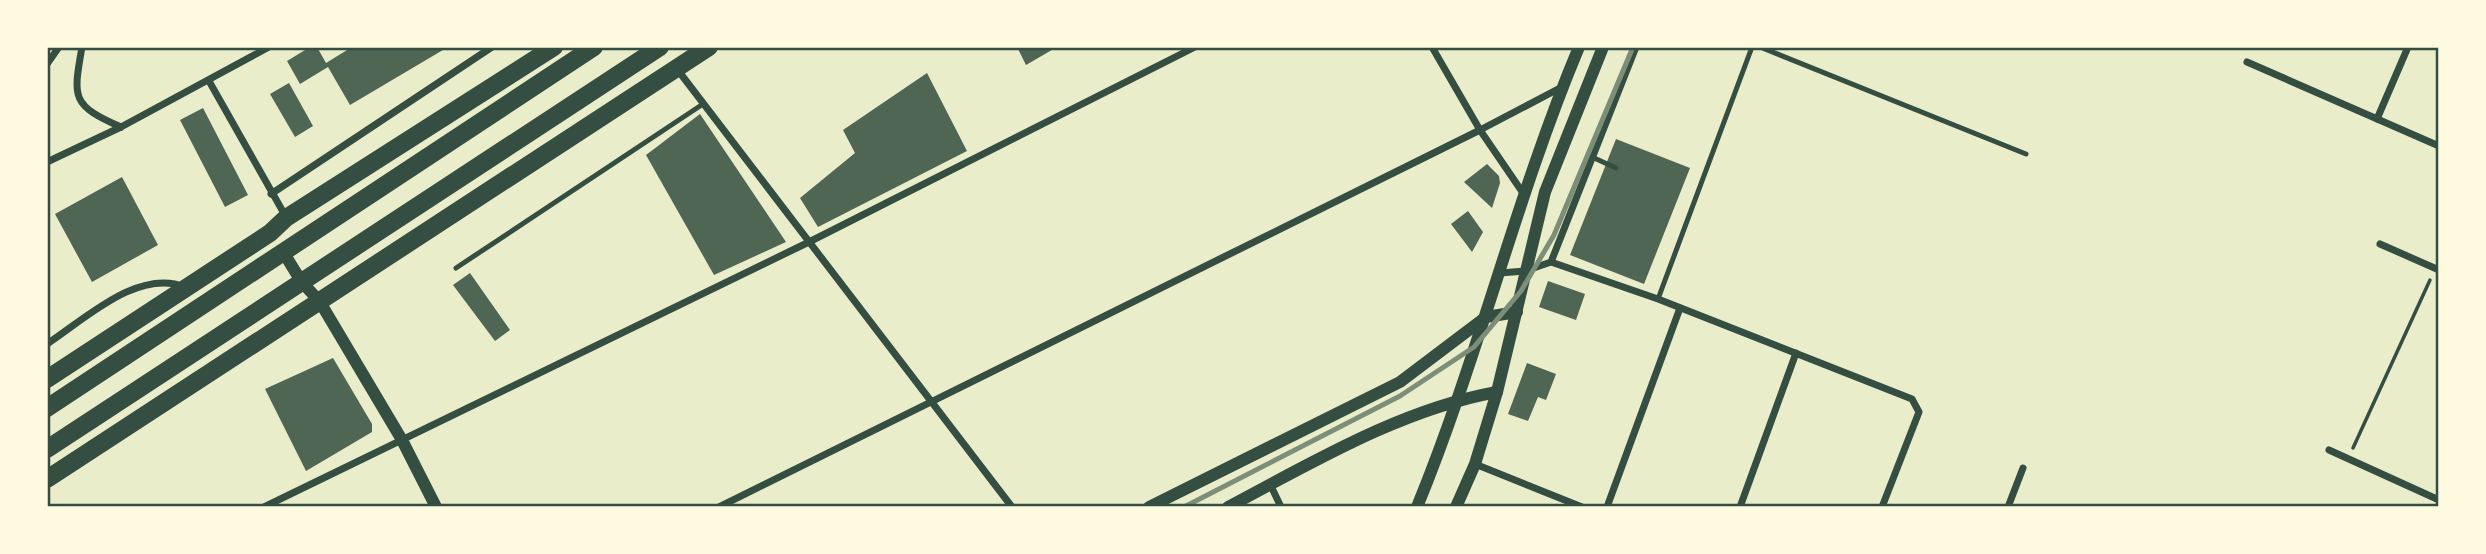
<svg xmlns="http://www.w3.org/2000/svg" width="2486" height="554" viewBox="0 0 2486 554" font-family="Montserrat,sans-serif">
  <rect width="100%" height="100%" fill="#e9edc9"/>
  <g fill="#4f6655">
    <polygon points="310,47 317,47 326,63 352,47 448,47 350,105 328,67 300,84 287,61"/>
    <polygon points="1017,47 1057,47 1026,65"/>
    <polygon points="927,73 967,151 818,227 800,198 855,153 843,130"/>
    <polygon points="289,83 313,126 295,137 270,94"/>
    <polygon points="203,108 248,195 225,207 180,120"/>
    <polygon points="700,114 786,242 714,275 646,155"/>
    <polygon points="1616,139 1690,168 1644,284 1570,255"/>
    <polygon points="1487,164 1499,176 1500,183 1492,208 1464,182"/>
    <polygon points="122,177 158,245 92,282 55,214"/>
    <polygon points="1468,211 1483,232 1472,252 1451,224"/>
    <polygon points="470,273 510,330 495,341 453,285"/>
    <polygon points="1548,281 1585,294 1576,320 1539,307"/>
    <polygon points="333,358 372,424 372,432 306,471 265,389"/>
    <polygon points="1527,363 1556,374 1546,400 1538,397 1528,421 1508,414"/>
  </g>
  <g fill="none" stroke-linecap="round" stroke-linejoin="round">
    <polyline stroke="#344e41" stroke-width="3.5" points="2353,448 2430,280"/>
    <g stroke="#344e41" stroke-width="5">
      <polyline points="1760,47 2026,154"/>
      <polyline points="1592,157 1616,168"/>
      <polyline points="456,268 703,104"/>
      <polyline points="1658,299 1752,47"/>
    </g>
    <g stroke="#344e41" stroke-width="7">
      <path d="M82 47C73 98 71 105 121 127"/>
      <polyline points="1432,47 1480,130 1523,193"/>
      <polyline points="2247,62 2439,146"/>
      <polyline points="47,64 59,47"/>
      <polyline points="677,69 1012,507"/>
      <polyline points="209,81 286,217"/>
      <polyline points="2377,119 2408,47"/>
      <polyline points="47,162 121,127 269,47"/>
      <polyline points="271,194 492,47"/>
      <polyline points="2380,244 2439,270"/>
      <polyline points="1551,262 1658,299 1912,399 1919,412 1882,507"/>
      <polyline points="1500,273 1525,271 1551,262 1636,47"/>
      <path d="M47 344C85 319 138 268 185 287"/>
      <polyline points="2329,450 2439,500"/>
      <polyline points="1475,464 1582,507"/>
      <polyline points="1270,484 1281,507"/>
      <polyline points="264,507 809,242 1195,47"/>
      <polyline points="719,507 1480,130 1562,87"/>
      <polyline points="1607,507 1680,308"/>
      <polyline points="1740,507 1796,353"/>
      <polyline points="2008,507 2023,468"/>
    </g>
    <g stroke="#344e41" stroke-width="12">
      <polyline points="282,250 301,281 320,302 402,440 436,507"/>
      <polyline points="1149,507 1400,382 1486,317 1517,312"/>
      <path d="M1228 507C1313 462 1402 409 1497 392"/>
      <path d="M1417 507C1479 356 1516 197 1579 47"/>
      <polyline points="1456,507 1475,464 1497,392 1545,192 1603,47"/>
    </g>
    <g stroke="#344e41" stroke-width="18">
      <polyline points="47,379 270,233 286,218 554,47"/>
      <polyline points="47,479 709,47"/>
    </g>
    <g stroke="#344e41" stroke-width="18">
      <polyline points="47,408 594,47"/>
      <polyline points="47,449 660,47"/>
    </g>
    <polyline stroke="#7c8e77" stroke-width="5" points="1184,507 1400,396 1474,347 1521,291 1554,235 1633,47"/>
  </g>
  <rect width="2486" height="554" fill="none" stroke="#fefae0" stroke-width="98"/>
  <rect x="49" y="49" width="2388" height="456" fill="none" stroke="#344e41" stroke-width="2.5"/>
</svg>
